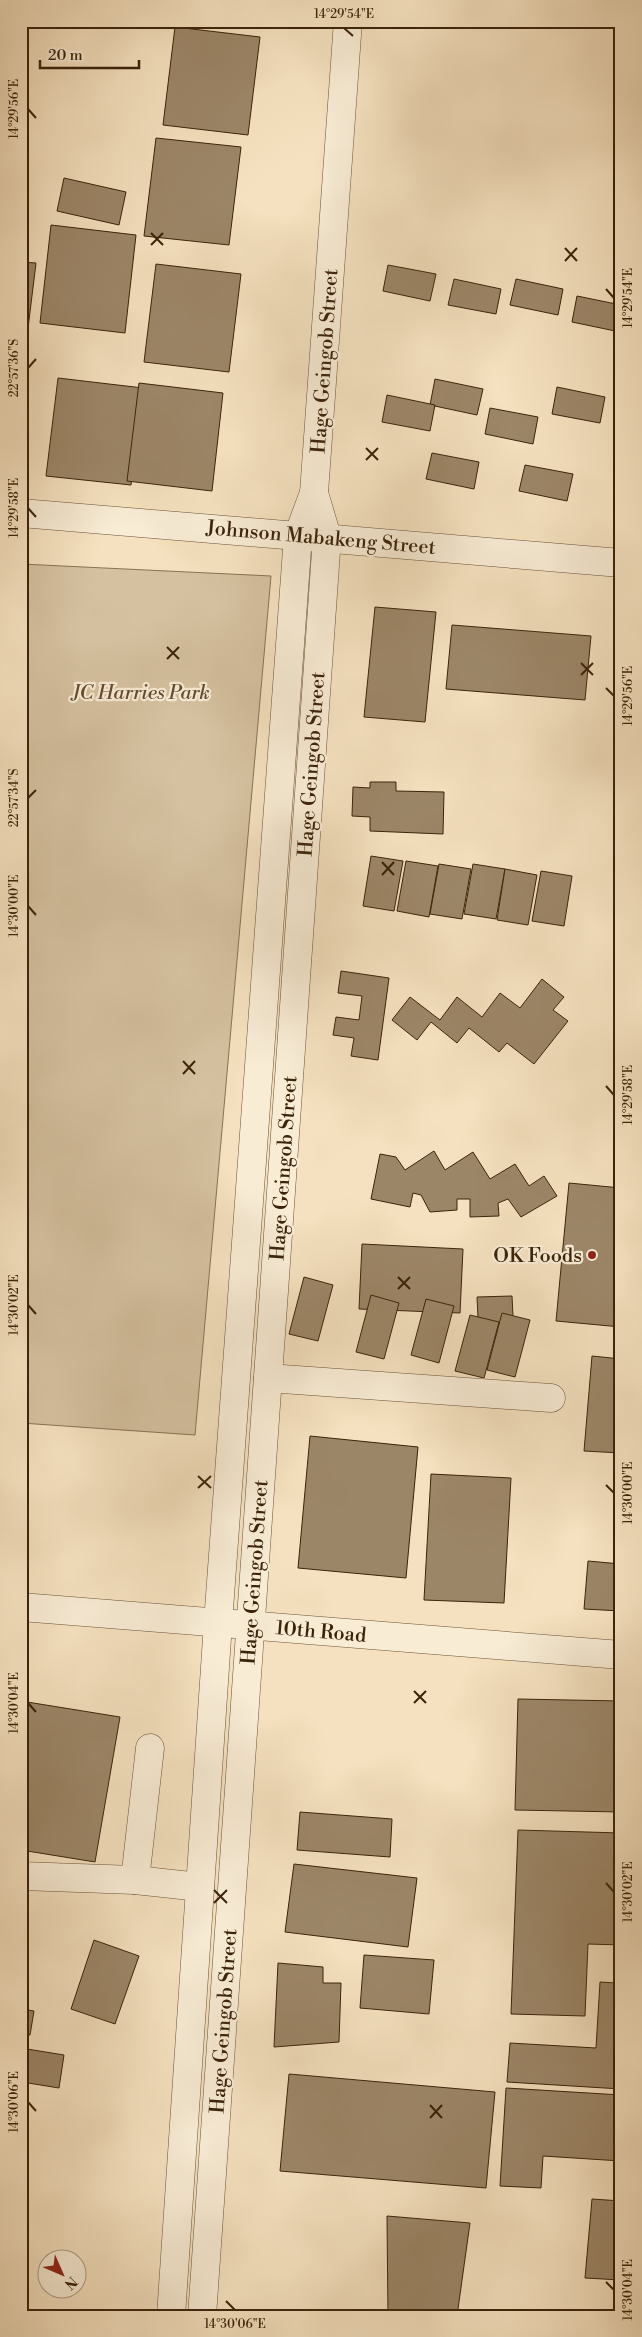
<svg xmlns="http://www.w3.org/2000/svg" width="642" height="2337" viewBox="0 0 642 2337" font-family="'Libre Bodoni',serif">
  <rect width="100%" height="100%" fill="#f5e1bf"/>
  <filter id="stains"><feTurbulence type="fractalNoise" baseFrequency=".004" numOctaves="4"/><feColorMatrix values="0 0 0 0 .2 0 0 0 0 .09 0 0 0 0 .02 0 0 0 .5 -.17"/></filter>
  <radialGradient id="worn" r=".72"><stop offset=".6" stop-color="#630" stop-opacity="0"/><stop offset="1" stop-color="#630" stop-opacity=".3"/></radialGradient>
  <polygon fill="#d5c1a0" stroke="#887255" points="21,564 271,576 195,1435 21,1423"/>
  <g fill="#9c8668" stroke="#3b230a">
    <polygon points="175,27 260,37 248,135 163,125"/>
    <polygon points="156,138 241,147 229,245 144,236"/>
    <polygon points="64,178 126,192 119,225 57,211"/>
    <polygon points="51,225 136,235 125,333 40,323"/>
    <polygon points="21,262 36,263 24,361 21,361"/>
    <polygon points="156,264 241,274 229,372 144,362"/>
    <polygon points="388,265 436,274 430,301 383,291"/>
    <polygon points="454,279 501,289 496,314 448,305"/>
    <polygon points="516,279 563,289 558,315 510,305"/>
    <polygon points="577,296 621,305 620,332 572,322"/>
    <polygon points="58,378 143,388 131,485 46,476"/>
    <polygon points="435,379 483,389 477,415 430,405"/>
    <polygon points="139,383 223,393 212,491 127,481"/>
    <polygon points="557,387 605,397 600,423 552,414"/>
    <polygon points="387,395 435,405 430,431 382,422"/>
    <polygon points="490,408 538,417 533,444 485,434"/>
    <polygon points="432,453 479,462 474,489 426,479"/>
    <polygon points="525,465 573,474 567,501 519,491"/>
    <polygon points="375,607 436,612 425,722 364,717"/>
    <polygon points="452,625 591,636 585,700 446,689"/>
    <polygon points="370,782 396,782 396,791 444,792 443,834 370,831 370,817 352,816 353,787 370,788"/>
    <polygon points="371,856 403,861 394,911 363,906"/>
    <polygon points="406,861 438,866 429,917 397,911"/>
    <polygon points="439,864 471,869 462,919 430,914"/>
    <polygon points="473,864 505,869 496,919 464,914"/>
    <polygon points="505,869 537,875 528,925 497,920"/>
    <polygon points="541,871 572,876 564,926 532,921"/>
    <polygon points="341,971 389,978 378,1060 351,1056 354,1038 333,1035 336,1017 359,1020 362,996 338,993"/>
    <polygon points="542,979 564,997 553,1010 568,1021 534,1064 507,1043 499,1052 469,1028 457,1043 431,1022 417,1040 392,1020 410,997 440,1020 457,997 482,1017 500,993 520,1008"/>
    <polygon points="434,1151 445,1170 473,1152 490,1179 515,1164 529,1186 544,1176 557,1196 521,1217 508,1199 498,1203 499,1216 470,1217 470,1199 457,1199 457,1210 430,1212 421,1195 413,1193 410,1207 371,1199 380,1154 396,1157 405,1170"/>
    <polygon points="569,1183 621,1188 621,1327 556,1321"/>
    <polygon points="362,1244 463,1249 460,1313 359,1309"/>
    <polygon points="304,1277 333,1285 318,1341 289,1334"/>
    <polygon points="371,1295 399,1303 384,1359 356,1352"/>
    <polygon points="512,1296 514,1336 479,1338 477,1297"/>
    <polygon points="426,1299 454,1306 439,1363 411,1355"/>
    <polygon points="502,1313 530,1320 515,1377 487,1370"/>
    <polygon points="470,1315 499,1322 484,1378 455,1371"/>
    <polygon points="592,1356 621,1359 621,1453 584,1451"/>
    <polygon points="310,1436 418,1447 406,1578 298,1568"/>
    <polygon points="431,1474 511,1478 504,1603 424,1600"/>
    <polygon points="588,1561 621,1564 621,1611 584,1609"/>
    <polygon points="518,1699 621,1701 621,1812 515,1810"/>
    <polygon points="21,1701 120,1717 95,1862 21,1850"/>
    <polygon points="300,1812 392,1819 390,1857 297,1850"/>
    <polygon points="518,1830 621,1833 621,1945 588,1944 585,2016 511,2014"/>
    <polygon points="294,1864 417,1878 408,1947 285,1932"/>
    <polygon points="94,1940 139,1956 115,2024 71,2009"/>
    <polygon points="364,1955 434,1960 429,2014 360,2008"/>
    <polygon points="619,1957 621,1957 621,2089 507,2082 510,2043 596,2048 600,1982 617,1983"/>
    <polygon points="278,1963 323,1967 323,1983 341,1983 339,2042 274,2047"/>
    <polygon points="21,2009 34,2011 30,2035 21,2034"/>
    <polygon points="27,2049 64,2055 59,2088 22,2082"/>
    <polygon points="289,2074 495,2092 486,2188 280,2171"/>
    <polygon points="506,2088 621,2095 621,2161 543,2156 541,2188 500,2186"/>
    <polygon points="592,2199 621,2201 621,2280 585,2278"/>
    <polygon points="387,2216 470,2223 457,2316 388,2316"/>
  </g>
  <g fill="none" stroke-linecap="round" stroke-linejoin="round">
    <defs>
      <g id="minor">
        <polyline points="21,513 621,563"/>
        <polyline points="268,1378 551,1398"/>
        <polyline points="21,1607 621,1655"/>
        <polyline points="21,1876 135,1880 200,1887"/>
        <polyline points="135,1880 150,1748"/>
        <polyline points="171,2316 218,1623 298,536 314,493"/>
        <polyline points="202,2316 327,537 314,493 348,21"/>
      </g>
    </defs>
    <use href="#minor" stroke="#6a5237" stroke-width="29"/>
    <use href="#minor" stroke="#f8ecd5" stroke-width="28"/>
  </g>
  <path fill="none" stroke="#3b230a" stroke-width="2" d="M344 28 353 36M28 109 36 118M151 233 163 245M151 245 163 233M565 248 577 261M565 261 577 248M606 289 614 298M28 368 36 359M366 448 378 460M366 460 378 448M28 508 36 517M167 647 179 659M167 659 179 647M581 663 593 675M581 675 593 663M606 688 614 696M28 798 36 790M382 862 394 875M382 875 394 862M28 906 36 915M183 1061 195 1074M183 1074 195 1061M606 1086 614 1095M398 1277 410 1289M398 1289 410 1277M28 1305 36 1314M198 1476 211 1488M606 1485 614 1493M198 1488 211 1476M414 1691 426 1703M28 1703 36 1712M414 1703 426 1691M606 1883 614 1892M214 1890 227 1903M214 1903 227 1890M28 2102 36 2111M430 2105 442 2118M430 2118 442 2105M606 2282 614 2290M226 2301 235 2310"/>
  <circle fill="#8f2418" stroke="#f8ecd5" stroke-width="2" cx="592" cy="1255" r="5"/>
  <g text-anchor="middle" stroke-width="4.5" stroke-linejoin="round" paint-order="stroke">
    <g font-size="20" fill="#3b230a" stroke="#f8ecd5">
      <text transform="translate(324 361) rotate(-86)" y="7">Hage Geingob Street</text>
      <text transform="translate(321 537) rotate(5)" y="7">Johnson Mabakeng Street</text>
      <text transform="translate(311 764) rotate(-86)" y="7">Hage Geingob Street</text>
      <text transform="translate(283 1168) rotate(-86)" y="7">Hage Geingob Street</text>
      <text transform="translate(254 1572) rotate(-86)" y="7">Hage Geingob Street</text>
      <text transform="translate(321 1631) rotate(5)" y="7">10th Road</text>
      <text transform="translate(223 2021) rotate(-86)" y="7">Hage Geingob Street</text>
    </g>
    <g font-size="20" font-style="italic" fill="#624a30" stroke="#f8ecd5">
      <text x="141" y="699">JC Harries Park</text>
    </g>
    <g font-size="20" fill="#3b230a" stroke="#f8ecd5" text-anchor="end">
      <text x="582" y="1262">OK Foods</text>
    </g>
  </g>
  <rect width="642" height="2337" fill="none" stroke="#f5e1bf" stroke-width="55"/>
  <g transform="translate(62 2274) rotate(135)"><circle r="24" fill="#f8ecd5" stroke="#ac9c84"/>
  <path d="M0-4L9 19L0 12L-9 19Z" fill="#8f2418"/>
  <text y="-8" font-size="14" font-weight="bold" text-anchor="middle" fill="#3b230a">N</text>
  </g>
  <path d="M40 60v8h99v-8" fill="none" stroke="#3b230a" stroke-width="2.5"/>
  <text x="48" y="60" font-size="15" fill="#3b230a" stroke="#f8ecd5" stroke-width="4" paint-order="stroke">20 m</text>
  <rect x="28" y="28" width="586" height="2282" fill="none" stroke="#3b230a" stroke-width="2"/>
  <g font-size="12" text-anchor="middle" fill="#3b230a">
    <text x="344" y="18">14°29'54"E</text>
    <text transform="translate(14 109) rotate(-90)" y="4">14°29'56"E</text>
    <text transform="translate(628 298) rotate(-90)" y="4">14°29'54"E</text>
    <text transform="translate(14 368) rotate(-90)" y="4">22°57'36"S</text>
    <text transform="translate(14 508) rotate(-90)" y="4">14°29'58"E</text>
    <text transform="translate(628 696) rotate(-90)" y="4">14°29'56"E</text>
    <text transform="translate(14 798) rotate(-90)" y="4">22°57'34"S</text>
    <text transform="translate(14 906) rotate(-90)" y="4">14°30'00"E</text>
    <text transform="translate(628 1095) rotate(-90)" y="4">14°29'58"E</text>
    <text transform="translate(14 1305) rotate(-90)" y="4">14°30'02"E</text>
    <text transform="translate(628 1493) rotate(-90)" y="4">14°30'00"E</text>
    <text transform="translate(14 1703) rotate(-90)" y="4">14°30'04"E</text>
    <text transform="translate(628 1892) rotate(-90)" y="4">14°30'02"E</text>
    <text transform="translate(14 2102) rotate(-90)" y="4">14°30'06"E</text>
    <text transform="translate(628 2290) rotate(-90)" y="4">14°30'04"E</text>
    <text x="235" y="2328">14°30'06"E</text>
  </g>
  <rect width="100%" height="100%" filter="url(#stains)"/>
  <rect width="100%" height="100%" fill="url(#worn)"/>
</svg>
